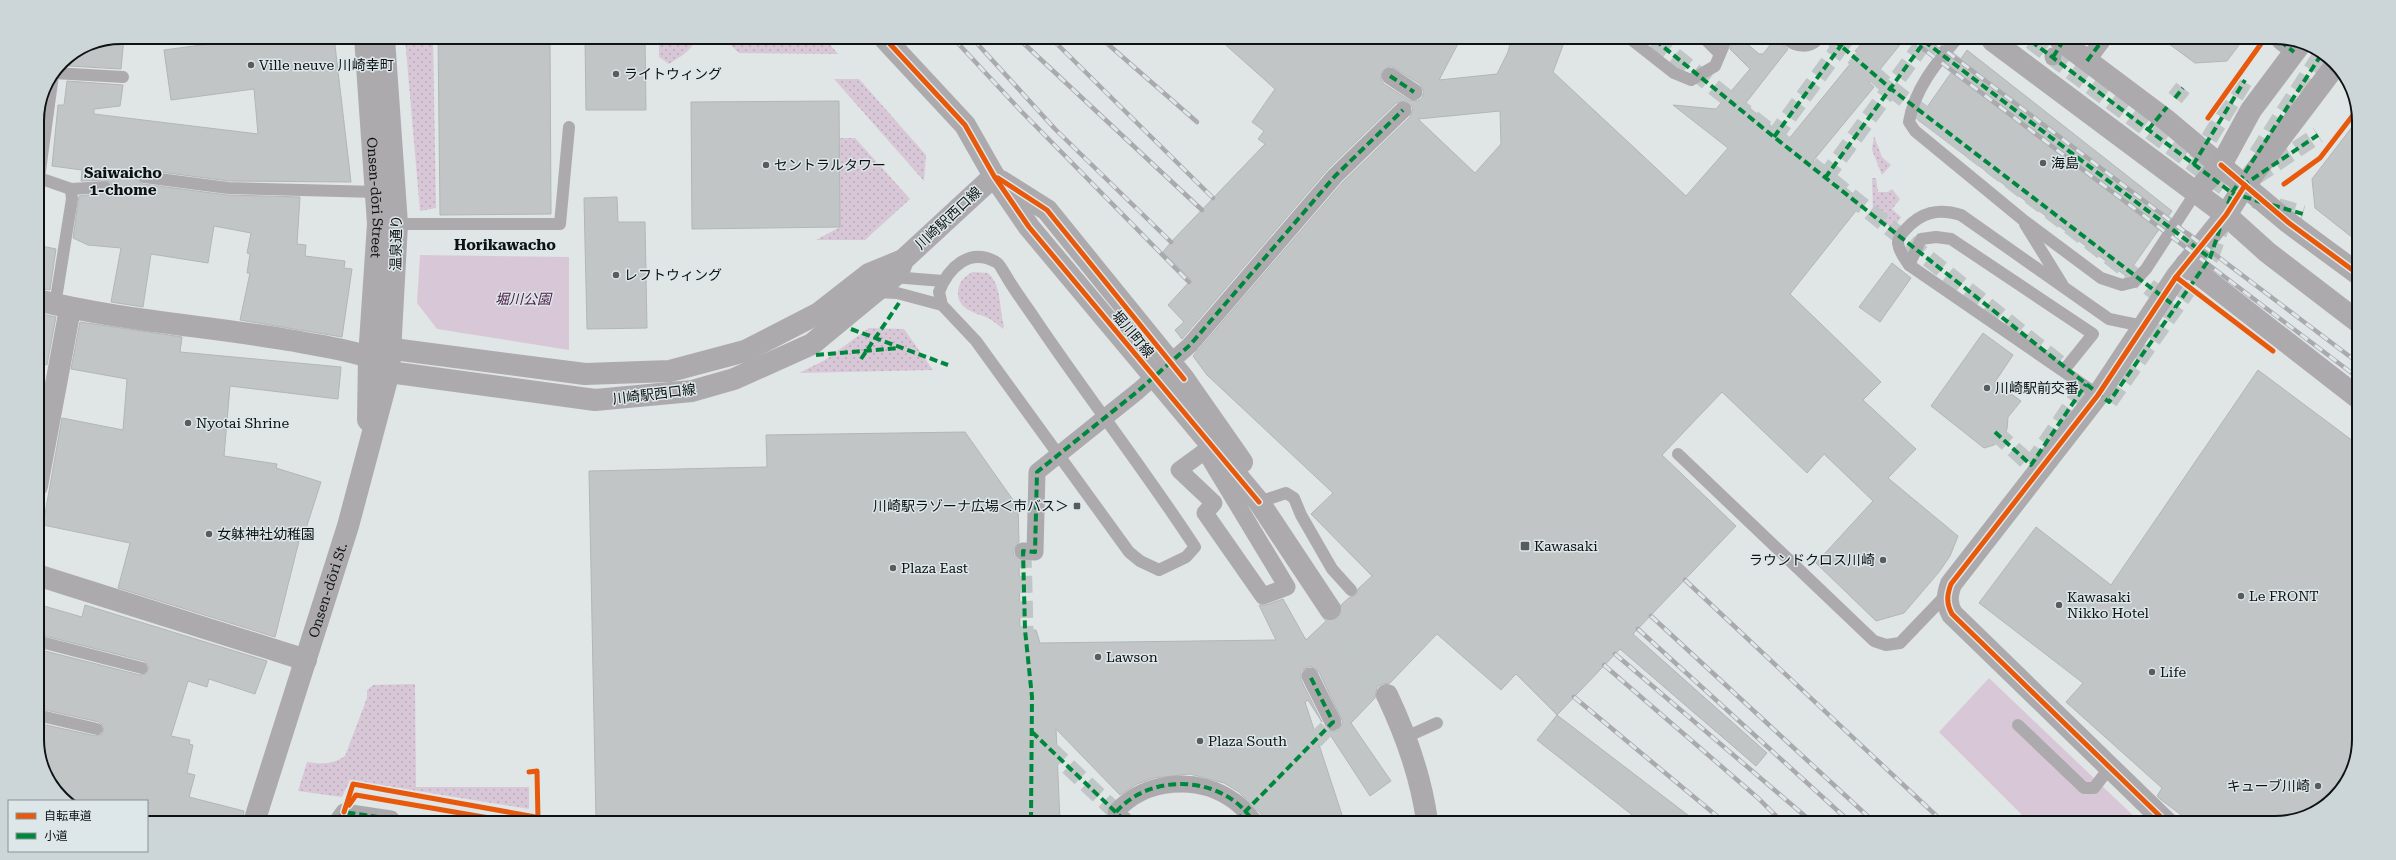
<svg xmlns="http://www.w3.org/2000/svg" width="2396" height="860" viewBox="0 0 2396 860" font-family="'Roboto Serif','Noto Sans JP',serif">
  <defs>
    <pattern id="grass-dots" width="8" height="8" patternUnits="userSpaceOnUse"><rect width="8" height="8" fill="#d8c8d7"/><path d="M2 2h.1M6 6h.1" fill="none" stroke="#b8abb8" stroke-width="1.8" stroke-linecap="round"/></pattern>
  </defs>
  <rect width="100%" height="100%" fill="#e0e5e6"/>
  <g fill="url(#grass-dots)">
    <polygon points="405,38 433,38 436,208 420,211"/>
    <path d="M659 38H695C693 51 679 57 669 64L659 57Z"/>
    <polygon points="723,38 824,38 838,54 739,53"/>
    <polygon points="834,79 859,79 926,155 924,181"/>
    <polygon points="1874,136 1882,157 1891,165 1882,175 1872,150"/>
    <polygon points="840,138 855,138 910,199 865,240 816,240 840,227"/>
    <polygon points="1872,178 1876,178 1878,192 1888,192 1892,189 1900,199 1892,209 1901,217 1893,230 1873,210"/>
    <path d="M973 272 988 273C1002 285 999 309 1004 326L1003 329C999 326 995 322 990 319 976 312 957 311 958 291 959 281 965 276 973 272Z"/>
    <polygon points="869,328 904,329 933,370 799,373 825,360"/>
    <path d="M415 684 416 787H529V809L350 780 342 797 298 791 307 762C322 764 332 765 345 756L367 698V690L373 685Z"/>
  </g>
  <g fill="#d8c8d7">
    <polygon points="420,255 569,257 569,350 437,329 417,303"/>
    <polygon points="1989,678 2141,823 2029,822 1939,732"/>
  </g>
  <g fill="#c1c5c6" stroke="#b2b6b7" fill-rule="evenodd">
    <polygon points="124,37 121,69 69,66 71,56 89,43"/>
    <polygon points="261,37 334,37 351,182 229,181 145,170 138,172 137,180 143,184 227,195 300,197 297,244 306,245 305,256 345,261 344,268 352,269 342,337 240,320 250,273 247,273 250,254 247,253 251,233 214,226 208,263 151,254 143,307 111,302 121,248 88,245 73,238 79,196 109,193 112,190 111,183 105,180 81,181 82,170 52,166 58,105 64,105 67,81 123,85 120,106 94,109 94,114 258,134 254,89 171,100 164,50"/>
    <polygon points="438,38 550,38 551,214 440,215"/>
    <polygon points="585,38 645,38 646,110 586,110"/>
    <path d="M1219 39 1460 40 1439 80 1497 74 1508 52 1511 40H1565L1553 72 1686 196 1728 148 1673 105 1716 109 1750 69 1730 49 1733 40H1743L1759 54H1763L1774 40H1780L1781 44 1788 49 1745 104 1788 140 1859 53 1855 51 1864 41H1903L1869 83 1874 87 1813 161 1863 202 1790 294 1881 382 1863 400 1916 449 1888 478 1958 536 1950 556 1939 572 1904 613 1876 621 1816 563 1873 501 1824 454 1807 473 1722 392 1662 455 1736 526 1633 634 1767 753 1756 766 1620 649 1557 715 1516 674 1501 690 1437 634 1390 683 1382 684 1377 687 1375 698 1351 723 1391 781 1370 796 1327 730 1337 731 1343 722 1319 672 1310 666 1301 671V680L1322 722 1308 700 1305 702 1344 821H1264L1261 814 1239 792 1224 783 1190 774 1154 778 1137 784 1120 795 1056 729 1060 821 596 820 589 471 767 467 766 435 965 432 1018 507 1019 542 1013 551 1014 556 1019 560 1020 630H1036L1040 643 1276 640 1259 605H1266L1283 599 1306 640 1326 621 1337 620 1341 615V605L1350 597 1356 595 1358 589 1372 576 1311 514 1333 493 1207 375 1193 356 1342 183 1410 117 1413 108 1406 101 1396 103 1328 169 1182 339 1175 330 1184 322 1168 305 1191 280 1163 252 1171 242 1265 144 1258 139 1264 131 1252 122 1275 89ZM1391 66 1420 84 1424 92 1422 98 1418 101 1409 100 1384 84 1381 80 1382 71ZM1500 111 1501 144 1475 173 1418 119Z"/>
    <polygon points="2165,41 2242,41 2227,61 2195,63"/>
    <polygon points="1967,50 2172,211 2126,276 1918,120"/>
    <polygon points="839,101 840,227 692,229 691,102"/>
    <polygon points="2359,118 2358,242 2315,208 2312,179"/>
    <polygon points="617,197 618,222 645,222 647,328 587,329 584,198"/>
    <polygon points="37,245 56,249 50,290 37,288"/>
    <polygon points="1892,263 1911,278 1880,322 1859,307"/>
    <polygon points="37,313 56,317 47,365 37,363"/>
    <polygon points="80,322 182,337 180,352 341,367 338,399 230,386 224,456 277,464 276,468 321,482 303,538 300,537 275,637 118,588 130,543 43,525 62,418 123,430 127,379 71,369"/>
    <polygon points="1983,333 2013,355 1995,382 2021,401 2008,417 2007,429 2002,439 1994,445 1984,448 1931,406"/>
    <polygon points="2258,370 2357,444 2355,766 2326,806 2275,823 2192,823 2160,799 2157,796 2162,788 2066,702 2083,683 1979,603 2036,527 2111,585"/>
    <polygon points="37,604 82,617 85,605 267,661 255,694 209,679 207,687 188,681 171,736 190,740 189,744 193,745 187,773 195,775 189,797 244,811 243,819 147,819 147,801 70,801 55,790 37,745 37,723 96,736 102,734 104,727 99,722 37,708 37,649 140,675 147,673 149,666 144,661 37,634"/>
    <polygon points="1557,715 1621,764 1697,822 1641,822 1537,740"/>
  </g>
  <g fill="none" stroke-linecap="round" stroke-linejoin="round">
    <g stroke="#c0c5c6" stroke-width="17" stroke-dasharray="17 8" stroke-linecap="butt">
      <polyline points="1655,40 2064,367"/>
      <polyline points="1834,40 1890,88 2171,304"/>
      <polyline points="1924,41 2209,257"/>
      <polyline points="2031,41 2232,193 2303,214"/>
      <polyline points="2175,98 2183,88"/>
      <polyline points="1774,137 1845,40"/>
      <polyline points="2257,154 2321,55"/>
      <polyline points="2196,160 2245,80"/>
      <polyline points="2255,177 2318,135"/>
      <polyline points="1825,178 1925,41"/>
      <polyline points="2090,387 2109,402 2210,258 2221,227"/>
      <polyline points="1995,432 2031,465 2086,384"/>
      <polyline points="1023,551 1025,630 1032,697 1031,820"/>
      <polyline points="1032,732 1116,812"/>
      <polyline points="1245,812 1333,722"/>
    </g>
    <polyline stroke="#c0c5c6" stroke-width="22" stroke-dasharray="22 11" stroke-linecap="butt" points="1330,609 1387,695"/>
    <g stroke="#adaaae" stroke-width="12">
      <polyline points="1632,40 1674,73 1691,80 1715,66 1726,40"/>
      <polyline points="1706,40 1720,54"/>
      <path d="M1787 40C1796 46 1808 49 1817 40"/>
      <path d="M1955 41C1935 64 1914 91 1909 122L1915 131 2022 219 2101 278 2122 285 2134 282 2146 269 2196 192"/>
      <polyline points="54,73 123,77"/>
      <polyline points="53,75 39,178 71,189 105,187"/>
      <polyline points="144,177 228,188 377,192"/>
      <polyline points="392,224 560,224 569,127"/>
      <polyline points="2025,224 2062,284"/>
      <polyline points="1909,265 1921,239 1936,237 1951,239 2093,334 2064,370"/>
      <polyline points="893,277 943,281"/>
      <path d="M877 292 897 293 942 305 976 341 1129 552 1140 561 1159 570 1186 557 1195 547C1144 469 1087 396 1035 319 1025 304 1014 290 1005 274 1002 270 1000 264 996 262 969 247 948 268 939 292L942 305"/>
      <polyline points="55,305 72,199 71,189"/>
      <path d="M2098 395 1909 265C1905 259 1899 252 1898 243 1898 238 1902 233 1905 230 1921 212 1938 208 1961 215L2109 319 2143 326"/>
      <polyline points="1678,454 1874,641 1886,645 1900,643 1948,593"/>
      <polyline points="1259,502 1286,493 1294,498 1301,515 1332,569 1351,590"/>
      <polyline points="37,641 142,668"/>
      <polyline points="37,715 97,729"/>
      <polyline points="2018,725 2084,788 2094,788 2110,767"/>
      <polyline points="1406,737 1437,723"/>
    </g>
    <g stroke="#adaaae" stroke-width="17">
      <polyline points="2280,41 2294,52"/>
      <polyline points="2053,57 2053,56"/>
      <polyline points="2087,61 2102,41"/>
      <polyline points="1390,76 1414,92"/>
      <polyline points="1190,345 1335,176 1403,110"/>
      <polygon points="1205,451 1287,587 1263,596 1205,513 1214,503 1179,470"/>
      <polyline points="1310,676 1333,722"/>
      <polyline points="339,819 344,812 391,819"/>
      <path d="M1125 821 1116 812C1145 779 1199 775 1234 801 1242 806 1248 815 1254 821"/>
    </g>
    <g stroke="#adaaae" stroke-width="22">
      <polyline points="2186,264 2357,397"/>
      <path d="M37 300C122 321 209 326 295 341 320 346 345 349 369 357"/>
      <polyline points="37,486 70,309"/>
      <polyline points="37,575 306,660"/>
      <path d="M2167 823 1952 614C1946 603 1947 595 1951 584L2098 395 2176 277 2226 215 2245 185"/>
    </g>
    <g stroke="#adaaae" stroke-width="22">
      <path id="s1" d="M365 37 378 224 369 357 368 420"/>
      <polyline points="885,39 965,125 994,176 1029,227 1259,502 1330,609"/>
      <polyline points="1993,41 2226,215 2267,252 2357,321"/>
      <polyline points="2061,41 2165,119 2289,223 2358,274"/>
      <polyline points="1001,181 1047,210 1184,379 1242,462"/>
      <polyline points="2196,192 2221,165"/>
      <polyline points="370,346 585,374 670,371 745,351 819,313 869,274 903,260 994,176"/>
      <polyline points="377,363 389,372 595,400 692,391 734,379 812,344 898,273 903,260"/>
      <path d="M1387 695C1406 735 1421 777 1427 821"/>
      <path id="s2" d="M255 819 348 526 389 372 397 224 384 38"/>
    </g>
    <g stroke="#aca9ad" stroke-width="22">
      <polyline points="2221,165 2251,110 2302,42"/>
      <polyline points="2245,185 2335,66"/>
    </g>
    <defs>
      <g id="rail">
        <polyline points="954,39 1021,111 1189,282"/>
        <polyline points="973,39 1055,129 1171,242"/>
        <polyline points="1019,39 1202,210"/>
        <polyline points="1052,39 1213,198"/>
        <polyline points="1102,39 1197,122"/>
        <polyline points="1913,41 2357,377"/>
        <polyline points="1933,41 2357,362"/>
        <polyline points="1685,580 1943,822"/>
        <polyline points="1651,616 1874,822"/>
        <polyline points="1638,629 1850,822"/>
        <polyline points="1615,654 1812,822"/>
        <polyline points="1604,665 1758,798 1782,822"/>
        <polyline points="1574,697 1724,822"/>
      </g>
    </defs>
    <use href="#rail" stroke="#aaaaad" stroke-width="4.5"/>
    <use href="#rail" stroke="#dde7e9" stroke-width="3" stroke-dasharray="9" stroke-linecap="butt"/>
    <polyline stroke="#adaaae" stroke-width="17" points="1023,551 1035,552 1037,472 1138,391 1190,345"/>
    <g stroke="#00873e" stroke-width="4" stroke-dasharray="8 4" stroke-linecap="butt">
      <polyline points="1655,40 1774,137 2109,402 2210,258 2221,225"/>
      <polyline points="1834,40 1890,88 2176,307"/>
      <polyline points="1924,41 2210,258"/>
      <polyline points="2031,41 2232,193 2261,202"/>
      <polyline points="2280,41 2294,52"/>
      <polyline points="2053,57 2063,41"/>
      <polyline points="2087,61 2102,41"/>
      <polyline points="1390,76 1414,92"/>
      <polyline points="2175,98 2183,88"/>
      <polyline points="2148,130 2167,107"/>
      <polyline points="1774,137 1845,40"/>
      <polyline points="2193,165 2245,80"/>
      <polyline points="1825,178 1925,41"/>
      <polyline points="2242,186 2318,135"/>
      <polyline points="2228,204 2232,193 2321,55"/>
      <polyline points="2272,205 2303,214"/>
      <polyline points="851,329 948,365"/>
      <polyline points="816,355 900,348"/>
      <polyline points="861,359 899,303"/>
      <polyline points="1995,432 2031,465 2086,384"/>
      <polyline points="1032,732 1125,821"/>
      <path d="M1116 812C1145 779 1199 775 1234 801 1242 806 1248 815 1254 821"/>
      <polyline points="339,819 344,812 391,819"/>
      <polyline points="1031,820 1032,697 1025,630 1023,551 1035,552 1037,472 1138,391 1190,345 1335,176 1403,110"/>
      <polyline points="1236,821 1333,722 1310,676"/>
    </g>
    <defs>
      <g id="cycleway">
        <polyline points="890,44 965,125 994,176 1029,227 1259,502"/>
        <polyline points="2208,118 2263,41"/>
        <polyline points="2221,165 2289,223 2358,274"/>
        <polyline points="998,178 1047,210 1184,379"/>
        <polyline points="2284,184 2320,158 2357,110"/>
        <polyline points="2176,277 2273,351"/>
        <polyline points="529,772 537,771 538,819"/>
        <polyline points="349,805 356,795 495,819"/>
        <polyline points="344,812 353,784 552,820"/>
        <path d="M2167 823 1952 614C1946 603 1947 595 1951 584L2098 395 2176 277 2226 215 2245 185"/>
      </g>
    </defs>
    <use href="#cycleway" stroke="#dde7e9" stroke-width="8"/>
    <use href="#cycleway" stroke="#e8590c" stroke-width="5"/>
  </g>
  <g fill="#585c5c" stroke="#dde7e9" stroke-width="1.5">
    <circle cx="251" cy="65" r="4"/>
    <circle cx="616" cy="74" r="4"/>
    <circle cx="2043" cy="163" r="4"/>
    <circle cx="766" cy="165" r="4"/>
    <circle cx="616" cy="275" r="4"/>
    <circle cx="1987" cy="388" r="4"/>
    <circle cx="188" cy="423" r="4"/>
    <rect x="1073" y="502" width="8" height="8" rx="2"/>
    <circle cx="209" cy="534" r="4"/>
    <rect x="1520" y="541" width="10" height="10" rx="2"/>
    <circle cx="1883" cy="560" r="4"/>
    <circle cx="893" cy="568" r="4"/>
    <circle cx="2241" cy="596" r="4"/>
    <circle cx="2059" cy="605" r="4"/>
    <circle cx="1098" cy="657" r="4"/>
    <circle cx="2152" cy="672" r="4"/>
    <circle cx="1200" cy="741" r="4"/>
    <circle cx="2318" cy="786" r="4"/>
  </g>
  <g text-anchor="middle" stroke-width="3" stroke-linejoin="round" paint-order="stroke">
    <g font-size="14" fill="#0e1212" stroke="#dde7e9" text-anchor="start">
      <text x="259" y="70">Ville neuve 川崎幸町</text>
      <text x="624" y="79">ライトウィング</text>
      <text x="2051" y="168">海島</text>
      <text x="774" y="170">セントラルタワー</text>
      <text x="624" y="280">レフトウィング</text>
      <text x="1995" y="393">川崎駅前交番</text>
      <text x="196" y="428">Nyotai Shrine</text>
      <text x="1069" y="511" text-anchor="end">川崎駅ラゾーナ広場＜市バス＞</text>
      <text x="217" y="539">女躰神社幼稚園</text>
      <text x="1534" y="551">Kawasaki</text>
      <text x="1875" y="565" text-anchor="end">ラウンドクロス川崎</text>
      <text x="901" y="573">Plaza East</text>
      <text x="2249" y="601">Le FRONT</text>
      <text x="2067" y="602">Kawasaki<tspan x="2067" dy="16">Nikko Hotel</tspan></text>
      <text x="1106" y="662">Lawson</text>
      <text x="2160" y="677">Life</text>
      <text x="1208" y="746">Plaza South</text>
      <text x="2310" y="791" text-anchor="end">キューブ川崎</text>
    </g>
    <g font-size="14" fill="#0e1212" stroke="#dde7e9">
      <text dy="5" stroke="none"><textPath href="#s1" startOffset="161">Onsen-dōri Street</textPath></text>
      <text transform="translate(948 218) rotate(-43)" y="5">川崎駅西口線</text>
      <text transform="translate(396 243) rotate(-89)" y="5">温泉通り</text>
      <text transform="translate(1133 334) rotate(50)" y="5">堀川町線</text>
      <text transform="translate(654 394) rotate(-7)" y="5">川崎駅西口線</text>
      <text dy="5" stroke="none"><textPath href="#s2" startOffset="240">Onsen-dōri St.</textPath></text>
    </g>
    <g font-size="14" font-style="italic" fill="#4c1845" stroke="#dde7e9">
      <text x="523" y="304">堀川公園</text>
    </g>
    <g font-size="15" font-weight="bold" fill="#0e1212" stroke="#dde7e9">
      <text x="123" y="178">Saiwaicho<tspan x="123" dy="17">1-chome</tspan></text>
      <text x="505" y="250">Horikawacho</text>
    </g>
  </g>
  <path d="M0 0H2396V860H0ZM121 44H2275A77 77 0 0 1 2352 121V739A77 77 0 0 1 2275 816H121A77 77 0 0 1 44 739V121A77 77 0 0 1 121 44Z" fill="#ccd6d8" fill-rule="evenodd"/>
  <path fill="none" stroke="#0e1212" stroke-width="2" d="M121 44H2275A77 77 0 0 1 2352 121V739A77 77 0 0 1 2275 816H121A77 77 0 0 1 44 739V121A77 77 0 0 1 121 44Z"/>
  <rect x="8" y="800" width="140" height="52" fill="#dde7e9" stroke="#8a9293"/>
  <rect x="16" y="813" width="20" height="6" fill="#e8590c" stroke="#8a9293"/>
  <text x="44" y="820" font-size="12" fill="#0e1212">自転車道</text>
  <rect x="16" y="833" width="20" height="6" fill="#00873e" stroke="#8a9293"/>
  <text x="44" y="840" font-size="12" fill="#0e1212">小道</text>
</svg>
